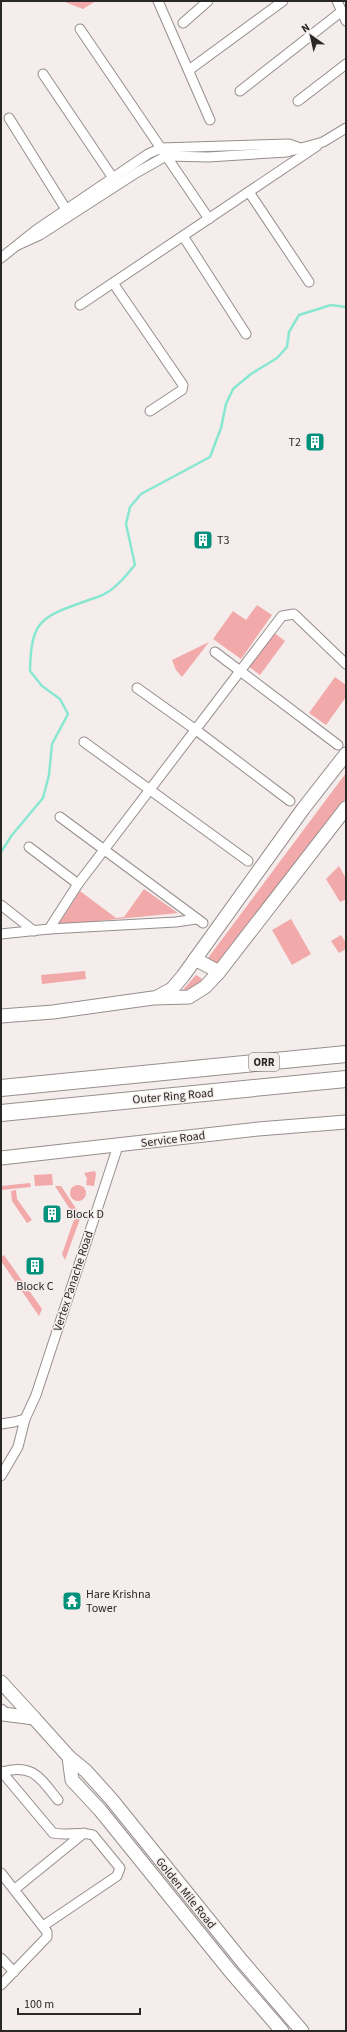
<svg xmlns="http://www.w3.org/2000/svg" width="347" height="2032" viewBox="0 0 347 2032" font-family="'Source Sans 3',sans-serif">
  <rect width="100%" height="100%" fill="#f5ecec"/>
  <g fill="#f2a9a9">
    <polygon points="62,1 96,1 83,9"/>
    <polygon points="257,605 272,615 241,659 213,639 233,611 246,620"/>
    <polygon points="273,632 285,641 260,675 248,666"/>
    <polygon points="209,642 182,677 176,670 172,660"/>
    <polygon points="335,677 346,685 346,697 326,725 309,713"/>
    <polygon points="346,773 346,798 221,965 211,964 208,958"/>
    <polygon points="339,866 346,879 346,899 340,902 326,879"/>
    <polygon points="144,889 178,913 58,925 80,891 116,918 124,917"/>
    <polygon points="291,919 311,954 292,965 272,930"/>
    <polygon points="341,935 346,943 346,949 339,953 331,941"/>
    <polygon points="85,971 86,979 42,984 41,975"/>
    <polygon points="196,975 201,978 203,983 181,992"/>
    <polygon points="95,1171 96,1174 94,1186 86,1185 87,1178 84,1173"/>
    <polygon points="52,1174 53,1185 35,1186 34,1175"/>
    <polygon points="30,1183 31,1187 1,1190 1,1186"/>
    <circle cx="78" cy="1193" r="8"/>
    <polygon points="55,1186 61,1186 81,1216 65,1260 62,1254 75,1217"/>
    <polygon points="16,1190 17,1199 32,1220 27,1223 12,1201 11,1191"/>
    <polygon points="4,1255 42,1309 39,1316 1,1261 1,1257"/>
  </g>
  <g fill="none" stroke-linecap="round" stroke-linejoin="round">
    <path stroke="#87e7d1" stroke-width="2.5" d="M1 852 12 835 43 798 49 775 52 744 68 714 60 699 42 686 30 671C31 620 41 617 86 601 93 598 100 597 106 593 117 588 127 574 135 565L126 524 130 507 141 494 210 457 221 428 226 404 233 389 251 374 277 358 287 347 289 332 299 315 331 305 346 307"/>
    <defs>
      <g id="street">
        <polyline points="158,1 210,120"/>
        <polyline points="337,1 346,21"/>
        <polyline points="183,23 208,1"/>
        <polyline points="80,29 209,219"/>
        <polyline points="189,70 283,1"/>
        <polyline points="43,74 113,178"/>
        <polyline points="240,91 342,11"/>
        <polyline points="298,101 346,64"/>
        <polyline points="9,118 69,214"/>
        <polyline points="249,192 309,282"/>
        <polyline points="183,236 246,334"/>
        <polyline points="18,245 40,235 136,173 166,156 208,157 287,152 323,142 346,128"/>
        <polyline points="1,258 36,230 148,154 161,148 289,144 300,148"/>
        <polyline points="113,283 183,385 182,390 150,411"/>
        <polyline points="80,305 317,146"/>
        <polyline points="215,652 338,745"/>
        <polyline points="137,688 196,730 290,801"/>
        <polyline points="84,742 248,861"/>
        <polyline points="60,817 203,923"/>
        <polyline points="29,847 78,884"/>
        <polyline points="1,905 34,931"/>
        <polyline points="49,929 78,884 282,616 294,614 346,664"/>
        <polyline points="1,934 49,929 176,922 196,919"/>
        <polyline points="1,1424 14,1422 25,1419"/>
        <polyline points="1,1476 18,1447 25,1419 36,1395 118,1146"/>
        <path d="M1 1771 53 1833C66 1836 80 1831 93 1835L120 1868 117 1876 43 1926"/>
        <path d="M2 1772C33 1763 40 1778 58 1800"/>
        <polyline points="1,1873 47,1932 47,1937 1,1985"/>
        <polyline points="15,1889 84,1833"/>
        <polyline points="1,1958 14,1972"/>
      </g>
      <g id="secondary">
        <polyline points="195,959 219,972"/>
        <polyline points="157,997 172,989 183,976 303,809 346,754"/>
        <polyline points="1,1016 53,1012 153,998 189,997 205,987 219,972 346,808"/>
        <polyline points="1,1158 258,1129 346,1122"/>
        <polyline points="1,1682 34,1718 3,1714 1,1711"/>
        <polyline points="34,1718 69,1757 86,1771 112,1800 242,1961 302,2031"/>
        <polyline points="69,1757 72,1780 100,1810 230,1971 282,2031"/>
      </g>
      <g id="highway">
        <polyline points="1,1088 346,1054"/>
        <polyline points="1,1113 346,1079"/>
      </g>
    </defs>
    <use href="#street" stroke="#978e8e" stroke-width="11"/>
    <use href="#secondary" stroke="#978e8e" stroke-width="15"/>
    <use href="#highway" stroke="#978e8e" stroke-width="18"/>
    <use href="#street" stroke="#fff" stroke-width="9"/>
    <use href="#secondary" stroke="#fff" stroke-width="13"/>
    <use href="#highway" stroke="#fff" stroke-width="16"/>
  </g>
  <defs>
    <symbol id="building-square" viewBox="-11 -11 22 22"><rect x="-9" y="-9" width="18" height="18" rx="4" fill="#00917c" stroke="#f5ecec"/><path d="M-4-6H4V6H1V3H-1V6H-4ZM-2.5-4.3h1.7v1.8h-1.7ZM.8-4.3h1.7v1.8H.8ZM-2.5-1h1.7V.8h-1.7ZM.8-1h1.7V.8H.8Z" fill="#fff"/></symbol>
    <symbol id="temple-square" viewBox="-11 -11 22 22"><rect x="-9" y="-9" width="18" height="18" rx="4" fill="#00917c" stroke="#f5ecec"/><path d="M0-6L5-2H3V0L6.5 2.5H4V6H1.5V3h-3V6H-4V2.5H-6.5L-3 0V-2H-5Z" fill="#fff"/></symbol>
  </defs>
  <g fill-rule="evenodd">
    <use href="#building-square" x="304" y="431" width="22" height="22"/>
    <use href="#building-square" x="192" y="529" width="22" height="22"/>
    <use href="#building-square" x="41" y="1203" width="22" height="22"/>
    <use href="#building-square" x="24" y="1255" width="22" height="22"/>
    <use href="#temple-square" x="61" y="1590" width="22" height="22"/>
  </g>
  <g text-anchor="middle" stroke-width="3" stroke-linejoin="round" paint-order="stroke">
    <rect fill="#f5ecec" stroke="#676262" stroke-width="1" x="249" y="1053" width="30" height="18" rx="3"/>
    <g font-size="11" font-weight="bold" fill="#2a2727">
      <text x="264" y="1066">ORR</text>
    </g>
    <g font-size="12" fill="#2a2727" stroke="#f5ecec" text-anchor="start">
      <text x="301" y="446" text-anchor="end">T2</text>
      <text x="217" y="544">T3</text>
      <text x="66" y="1218">Block D</text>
      <text x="35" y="1290" text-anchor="middle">Block C</text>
      <text x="86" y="1598">Hare Krishna<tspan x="86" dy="14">Tower</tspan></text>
    </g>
    <g font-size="12" fill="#2a2727" stroke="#f5ecec">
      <text transform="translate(173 1096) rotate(-5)" y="4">Outer Ring Road</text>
      <text transform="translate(173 1139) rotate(-7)" y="4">Service Road</text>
      <text transform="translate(73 1281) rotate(-72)" y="4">Vertex Panache Road</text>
      <text transform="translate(186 1893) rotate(51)" y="4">Golden Mile Road</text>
    </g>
  </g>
  <rect width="347" height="2032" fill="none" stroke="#2a2727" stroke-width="4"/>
  <g transform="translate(311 36) rotate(326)" stroke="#f5ecec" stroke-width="3" paint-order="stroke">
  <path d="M0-3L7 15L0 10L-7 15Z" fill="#2a2727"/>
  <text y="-6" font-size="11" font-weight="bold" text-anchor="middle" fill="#2a2727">N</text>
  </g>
  <path d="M18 2008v6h122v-6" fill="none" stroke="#2a2727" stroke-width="2"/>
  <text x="24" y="2008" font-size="12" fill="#2a2727" stroke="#f5ecec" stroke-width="3" paint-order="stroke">100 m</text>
</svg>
